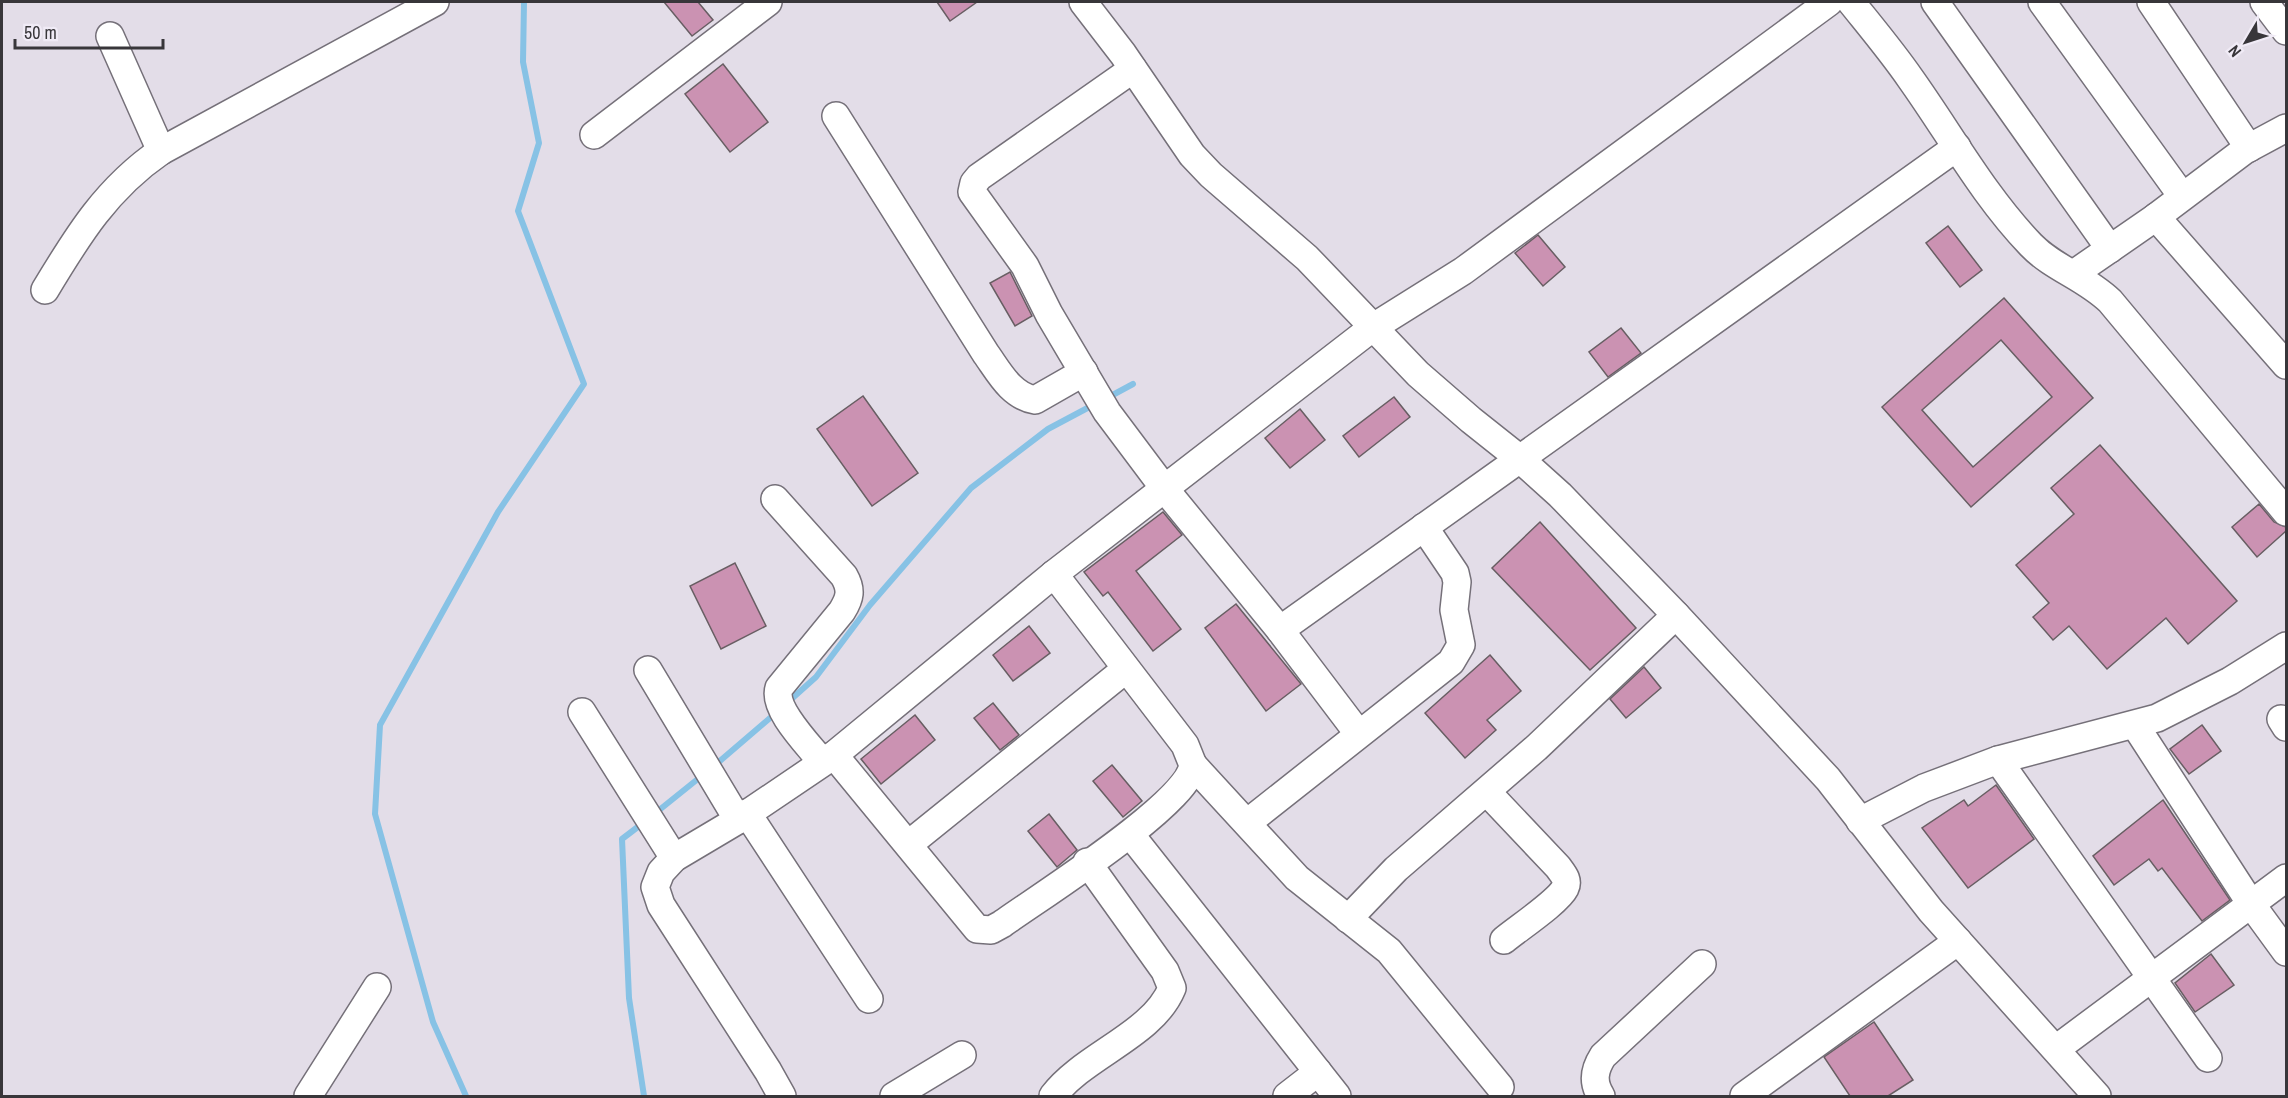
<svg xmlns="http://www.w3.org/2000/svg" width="2288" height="1098" viewBox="0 0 2288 1098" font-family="'Archivo Narrow',sans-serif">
  <rect width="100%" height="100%" fill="#e3dde8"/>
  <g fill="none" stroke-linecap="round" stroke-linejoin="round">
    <g stroke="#87c2e5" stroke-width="6">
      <polyline points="1107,398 1133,384"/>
      <polyline points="787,703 816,677 870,605 971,488 1048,429 1095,404"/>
      <polyline points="714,766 777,712"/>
      <polyline points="653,815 704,774"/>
      <polyline points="643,823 622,839 629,998 644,1096"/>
      <polyline points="466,1096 433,1022 375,814 380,725 498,512 584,384 518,211 539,143 523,62 524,2"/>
    </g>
  </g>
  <g fill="#cb92b2" stroke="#685e63" stroke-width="1.5" fill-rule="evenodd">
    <polygon points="664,2 698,2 713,20 692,36"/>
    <polygon points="937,2 977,2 950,21"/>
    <polygon points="723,64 768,122 730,152 685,94"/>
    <polygon points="1948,226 1982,270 1960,287 1926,243"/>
    <polygon points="1538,235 1565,267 1543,286 1515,253"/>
    <polygon points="1010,272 1032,316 1015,326 990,283"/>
    <path d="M2004 298 2093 398 1971 507 1882 407ZM2001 340 2052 397 1973 467 1922 410Z"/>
    <polygon points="1621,328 1641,353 1608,377 1589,352"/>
    <polygon points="863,396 918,473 872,506 817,429"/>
    <polygon points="1394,397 1410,417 1359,457 1343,436"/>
    <polygon points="1300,409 1325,440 1290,468 1265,438"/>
    <polygon points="2100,445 2237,601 2188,644 2166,618 2107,669 2069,626 2053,640 2033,617 2049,603 2016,565 2074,514 2051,488"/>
    <polygon points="2259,504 2274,522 2286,527 2286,531 2257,557 2232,527"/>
    <polygon points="1163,512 1182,535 1136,571 1181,629 1153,651 1108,592 1103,596 1084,572"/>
    <polygon points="1540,522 1636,628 1590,670 1492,568"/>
    <polygon points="735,563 766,626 721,649 690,586"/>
    <polygon points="1236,604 1301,684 1266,711 1205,628"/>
    <polygon points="1029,626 1050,653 1013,681 993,655"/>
    <polygon points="1490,655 1521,691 1487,720 1496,730 1465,758 1425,713"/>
    <polygon points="1644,667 1661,688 1626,718 1610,699"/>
    <polygon points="993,703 1019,735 1000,750 974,718"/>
    <polygon points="915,715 935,740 881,784 861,759"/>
    <polygon points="2202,725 2221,751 2189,774 2170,749"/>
    <polygon points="1112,765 1142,801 1123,817 1093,781"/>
    <polygon points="1996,785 2034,839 1968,888 1922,828 1964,800 1968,806"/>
    <polygon points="2163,800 2230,900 2202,921 2162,868 2158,871 2149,859 2114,885 2093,856"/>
    <polygon points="1049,814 1077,850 1057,867 1028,831"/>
    <polygon points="2211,954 2234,985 2195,1012 2175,983"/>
    <polygon points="1874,1022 1913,1080 1888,1096 1850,1096 1824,1057"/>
  </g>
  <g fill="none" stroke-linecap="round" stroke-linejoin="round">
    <defs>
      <g id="minor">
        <polyline points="1083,2 1123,54 1192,155 1211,175 1307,258 1418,374 1471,420 1520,459 1560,495 1676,615 1828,779 1931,911 2097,1096"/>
        <path d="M1851 2C1871 27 1892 52 1910 78 1950 134 1983 195 2031 245 2053 268 2085 277 2110 301L2286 512"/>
        <polyline points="1935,2 2110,249"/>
        <polyline points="2042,2 2182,196"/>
        <polyline points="2151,2 2249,148"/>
        <polyline points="2264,2 2286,31"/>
        <polyline points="110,36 161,151"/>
        <polyline points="1133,69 979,177 974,183 972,192 1025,266 1049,314 1107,412 1164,488 1280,630 1358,733"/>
        <path d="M836 116 986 354C999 372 1011 396 1035 400L1084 372"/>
        <polyline points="594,135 768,2"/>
        <polyline points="2156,217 2286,365"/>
        <polyline points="2075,273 2156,217 2245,150 2286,128"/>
        <path d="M45 290C78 235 107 188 161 151L435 2"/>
        <path d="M775 499 844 576C852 590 850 598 842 611L779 688C772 709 809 745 822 762"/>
        <polyline points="1280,630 1957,147"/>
        <polyline points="648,670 738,820"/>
        <polyline points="582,712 674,858"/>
        <polyline points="2281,719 2286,727"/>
        <polyline points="2135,725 2251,904 2286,952"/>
        <path d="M834 755 977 929 991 930 1002 924C1038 898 1188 804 1193 765L1185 745 1054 574"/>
        <polyline points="1998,760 2208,1058"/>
        <polyline points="1193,765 1297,878 1389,951 1500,1087"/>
        <path d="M1487 792 1558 867C1563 874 1569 880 1565 888 1558 902 1517 929 1504 940"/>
        <polyline points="747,813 869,999"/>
        <polyline points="1860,821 1924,788 1998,760 2157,718 2230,681 2286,646"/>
        <polyline points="1247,823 1451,662 1461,645 1454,610 1457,582 1455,573 1424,527"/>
        <polyline points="1130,834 1337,1096"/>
        <polyline points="909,844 1126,669"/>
        <polyline points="1348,919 1396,869 1536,748 1676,615"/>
        <polyline points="2056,1049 2286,878"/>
        <polyline points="308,1096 377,987"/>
        <polyline points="782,1096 768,1071 661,905 655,887 661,872 674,858 738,820 834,755 1054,574 1372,328 1463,271 1829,2"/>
        <polyline points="894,1096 962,1055"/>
        <path d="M1053 1096C1084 1055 1153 1035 1172 988L1165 971 1087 862"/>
        <polyline points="1287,1096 1318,1072"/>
        <path d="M1601 1096C1592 1082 1594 1070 1603 1056L1702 964"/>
        <polyline points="1744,1096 1958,941"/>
      </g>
    </defs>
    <use href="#minor" stroke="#757079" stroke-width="30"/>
    <use href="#minor" stroke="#fff" stroke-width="27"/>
  </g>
  <rect width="2288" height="1098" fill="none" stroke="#38363a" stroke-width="6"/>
  <g transform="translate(2246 42) rotate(231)" stroke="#f0ebf6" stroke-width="4.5" paint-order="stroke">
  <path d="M0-4.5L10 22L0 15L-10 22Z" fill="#38363a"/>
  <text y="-9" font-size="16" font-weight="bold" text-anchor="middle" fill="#38363a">N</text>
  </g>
  <path d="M15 39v9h148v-9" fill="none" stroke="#38363a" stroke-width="3"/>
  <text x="24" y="39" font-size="18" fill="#38363a" stroke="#f0ebf6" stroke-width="4.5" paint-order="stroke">50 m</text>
</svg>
